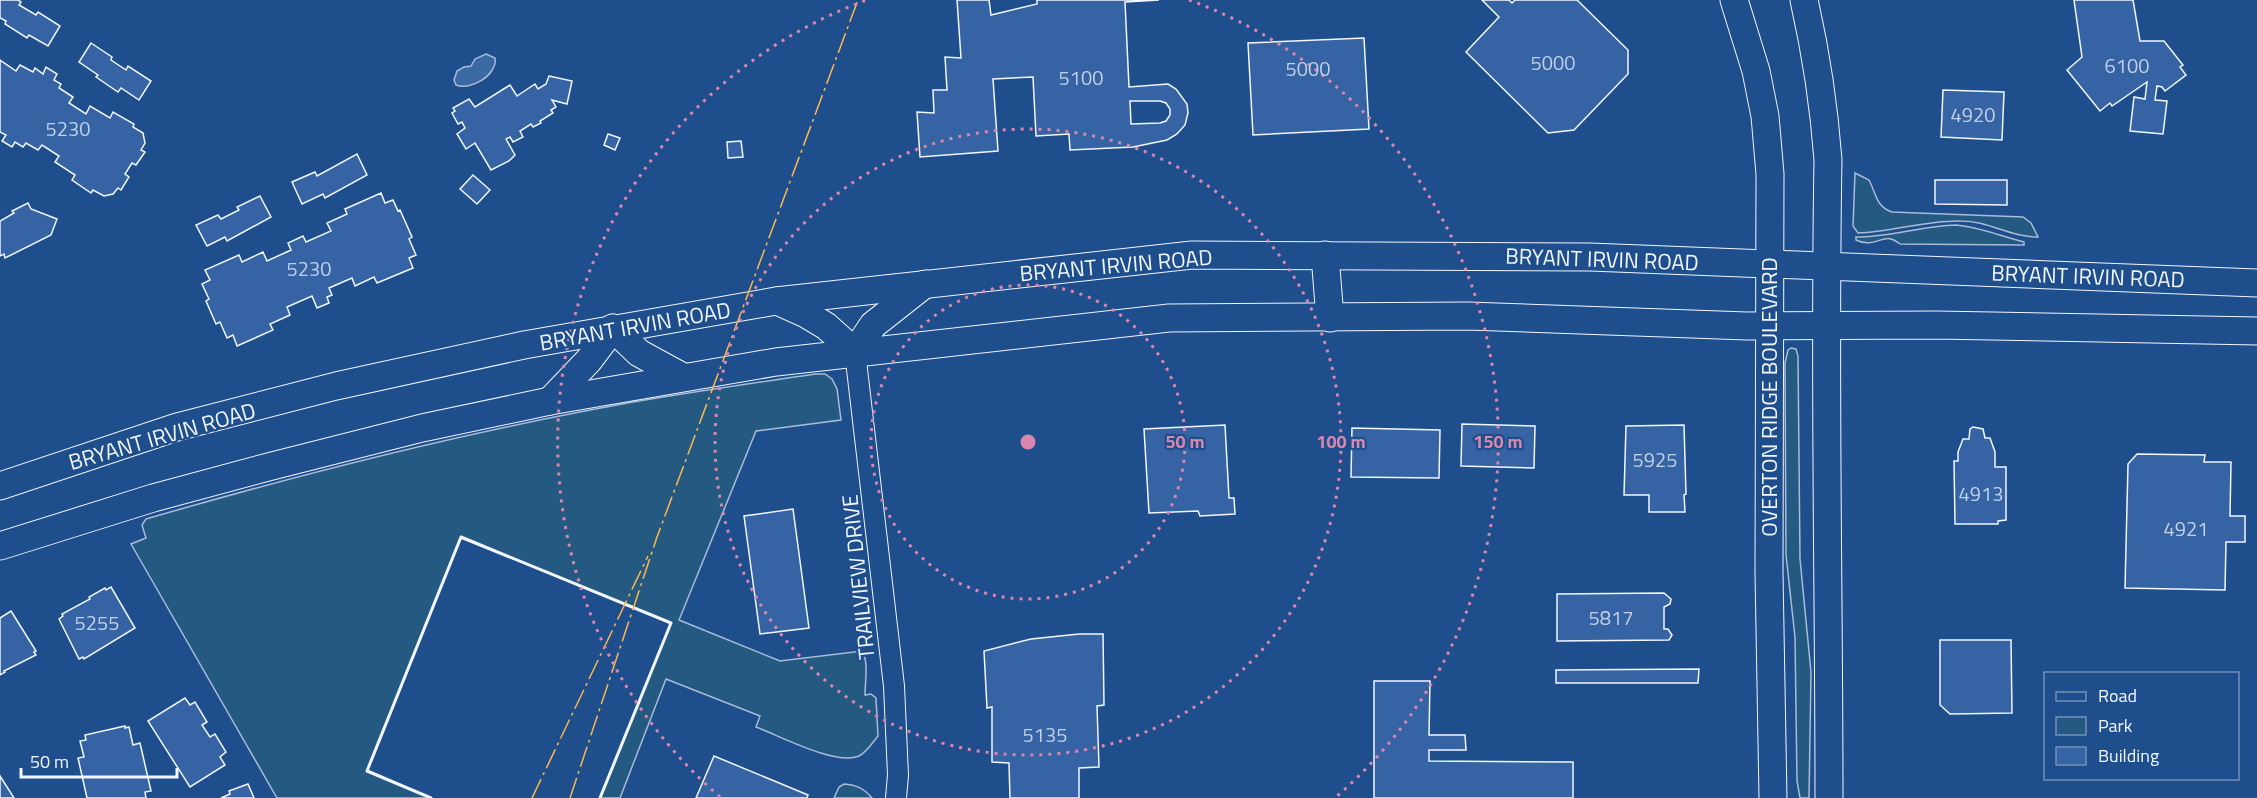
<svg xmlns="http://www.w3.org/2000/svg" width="2257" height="798" viewBox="0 0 2257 798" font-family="'Titillium Web',sans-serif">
  <rect width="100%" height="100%" fill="#1f4e8c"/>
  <g fill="#245a82" stroke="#a8bbd7" stroke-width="1.5">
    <path d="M1855 173 1869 180C1876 193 1876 207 1892 212L2023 217 2031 223 2038 237C2009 237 1990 221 1961 221 1926 220 1892 232 1858 233L1853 226Z"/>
    <path d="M1956 225C1980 227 2000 236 2024 242V245L1900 244C1897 242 1895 240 1891 239 1882 236 1872 248 1856 240V237C1890 237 1922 226 1956 225Z"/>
    <polygon points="1791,348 1796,349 1798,356 1800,559 1811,672 1809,798 1800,798 1797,781 1795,637 1786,555 1785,363 1788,350"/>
    <path d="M815 374H825L832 379 837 389 841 420 756 431 679 620 780 661 862 651C869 662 865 681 865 695L871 694 876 698 878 736C873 742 867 752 859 756 836 766 780 736 756 727L760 716 666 679 620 798H600L671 623 461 538 367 770 431 798H277L131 544 146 538 142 525 146 519C301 474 458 434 617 405 683 393 749 384 815 374Z"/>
    <path d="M844 784C856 785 864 788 872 798H834L839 787Z"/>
  </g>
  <path fill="#3b69a3" stroke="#a8bbd7" stroke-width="1.5" d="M486 54 495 58C498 75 470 91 456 85L454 80 457 71 464 67 471 66 475 59Z"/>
  <g fill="#3563a3" stroke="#f2f6ff" stroke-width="1.5" fill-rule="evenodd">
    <polygon points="0,0 18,0 21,2 19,5 36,15 38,12 60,26 48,46 29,35 27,38 5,24 6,21 0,18"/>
    <path d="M957 0H989L991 15 1037 4V0H1159L1125 2 1129 87 1168 84 1176 89 1187 104 1188 113 1185 125 1177 134 1167 140 1133 147 1070 150 1069 134 1036 136 1033 77 993 79 998 151 920 157 917 112 934 113 933 90H947L945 57 961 58ZM1130 101H1160L1166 103 1170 109V115L1166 121 1160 123 1131 124Z"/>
    <polygon points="1482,0 1509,0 1512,3 1515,0 1577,0 1628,50 1628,74 1574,130 1548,133 1466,52 1499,17"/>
    <polygon points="2074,0 2133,0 2140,41 2164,41 2183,65 2180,67 2186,75 2165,91 2162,87 2157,86 2155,100 2167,101 2163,134 2130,131 2134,97 2145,99 2147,82 2112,106 2110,103 2100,111 2067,70 2082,57"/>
    <polygon points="1364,38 1369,129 1253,135 1248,43"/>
    <polygon points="91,43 112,57 111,60 126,70 128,66 151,81 139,100 121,88 118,92 96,77 98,75 79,62"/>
    <polygon points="0,60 16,71 20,65 33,72 35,68 43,74 46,67 57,74 54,80 61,84 59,88 73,97 69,103 86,114 90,106 110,118 113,112 134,124 133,127 143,133 145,143 141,150 145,152 136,165 132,163 125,174 129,177 121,190 118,188 113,194 104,196 93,190 91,193 72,180 75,175 55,162 59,156 42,145 38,150 26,143 23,147 15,142 12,147 2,141 6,135 0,132"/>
    <polygon points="549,76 572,81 567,104 552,100 556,107 551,110 553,113 540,121 541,123 533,127 531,124 520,131 523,137 513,142 510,137 506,139 515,155 509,161 491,170 475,143 466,149 457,134 465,128 462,122 458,124 452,113 455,111 453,108 469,99 475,107 510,85 517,96 535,84 538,89 546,84"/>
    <polygon points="1943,90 2004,92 2002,140 1941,137"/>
    <polygon points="608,134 620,138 615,150 604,145"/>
    <polygon points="741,141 743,157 728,158 727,142"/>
    <polygon points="357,154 367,175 325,198 323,194 302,204 292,182 315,172 317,176"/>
    <polygon points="473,175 490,190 477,204 460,189"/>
    <polygon points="1935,180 2007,180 2007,205 1935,204"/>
    <polygon points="381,193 385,203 393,200 398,211 400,210 412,237 409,239 416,255 409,258 413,268 377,283 374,277 355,286 352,278 329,288 332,295 327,297 329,303 317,308 312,296 287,307 290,315 270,324 273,330 237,346 233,335 227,338 220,322 216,324 206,301 209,299 202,284 210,280 205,270 239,255 242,262 263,252 267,261 291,250 288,243 303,236 306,242 331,231 327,223 347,214 345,209"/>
    <polygon points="260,196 271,217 227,241 225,237 207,246 196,225 218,215 221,219 239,210 237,207"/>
    <polygon points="28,203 31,209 57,219 51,235 5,258 4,254 0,256 0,221 14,213 12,211"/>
    <polygon points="1462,424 1535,426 1534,468 1461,466"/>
    <polygon points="1225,425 1229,498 1234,498 1235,514 1200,516 1198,511 1149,513 1144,429"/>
    <polygon points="1684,425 1686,494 1684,495 1685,512 1649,512 1649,495 1624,495 1626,426"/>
    <polygon points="1973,427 1983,429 1985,438 1990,438 1995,452 1995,467 2006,467 2006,520 1998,521 1998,524 1955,524 1954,461 1958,461 1958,452 1963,439 1969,439 1970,429"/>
    <polygon points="1352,428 1440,430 1439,478 1351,477"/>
    <polygon points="2137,454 2205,455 2204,462 2231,462 2230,516 2245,516 2245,542 2226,542 2225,590 2125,588 2128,464"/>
    <polygon points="793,509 809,628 760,634 744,516"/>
    <polygon points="111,587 135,628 84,659 83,657 79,659 59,619 63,616 62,614 90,599 89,597 105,588 106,590"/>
    <polygon points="1664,593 1671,599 1670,604 1664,607 1664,629 1668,629 1672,635 1669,640 1557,641 1557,594"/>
    <polygon points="11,611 36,651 34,652 36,655 4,671 5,672 0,675 0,618"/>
    <polygon points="1079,634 1103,634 1104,705 1097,706 1099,767 1079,768 1079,798 1010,798 1009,763 992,762 992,707 987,708 984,651 1031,639"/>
    <polygon points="1940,640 2011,640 2012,713 1950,714 1940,705"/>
    <polygon points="1699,669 1698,683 1556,683 1556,670"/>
    <polygon points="1374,681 1430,681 1429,735 1465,735 1466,750 1429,750 1429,761 1573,762 1573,798 1374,798"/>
    <polygon points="185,698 190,705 195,702 207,722 202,725 210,737 215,734 226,752 220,757 225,765 190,787 148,721"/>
    <polygon points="125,726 125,728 129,727 133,745 140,743 151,791 145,792 146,798 87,798 78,758 84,757 80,741 86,740 85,735"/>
    <polygon points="714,756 808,795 807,798 696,798"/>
    <polygon points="0,776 14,798 0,798"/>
    <polygon points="248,784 254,798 221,798 230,794 229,791"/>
  </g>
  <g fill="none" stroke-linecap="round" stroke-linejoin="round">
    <defs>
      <polyline id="street" points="855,352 894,686 898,775 896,798"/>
      <g id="secondary">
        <polyline points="1734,0 1756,71 1765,116 1770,174 1769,573 1773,798"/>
        <path d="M1804 0C1816 53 1824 106 1828 160 1824 373 1829 585 1829 798"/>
        <polyline points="1325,255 1330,318"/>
        <polyline points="777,301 806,314 826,326 855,352 873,325 925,284"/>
        <polyline points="613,328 639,353 683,377"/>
        <polyline points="550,401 589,360 613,328"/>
        <polyline points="0,486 177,427 336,386 524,345 776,301 1192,255 1590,257 2257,283"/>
        <polyline points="0,546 153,498 272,466 422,428 550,401 776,362 1169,318 1468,316 1747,326 1936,325 2257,331"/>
      </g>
    </defs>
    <use href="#street" stroke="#f2f6ff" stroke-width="22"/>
    <use href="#secondary" stroke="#f2f6ff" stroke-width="29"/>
    <use href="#street" stroke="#1f4e8c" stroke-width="20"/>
    <use href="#secondary" stroke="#1f4e8c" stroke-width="27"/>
    <polyline stroke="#f2f6ff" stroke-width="3" points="431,798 367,771 461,537 671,623 600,798"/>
    <g stroke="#ffb74d" stroke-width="1.5" stroke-dasharray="21 4.5 3 4.5" stroke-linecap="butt">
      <polyline points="532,798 648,556"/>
      <polyline points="570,798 657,537 858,0"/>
    </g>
  </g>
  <g fill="none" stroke="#da87ad" stroke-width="3" stroke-dasharray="3 6">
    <circle cx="1028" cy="442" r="157"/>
    <circle cx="1028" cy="442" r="313"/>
    <path d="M720 797A470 470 0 0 1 867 0M1189 0A470 470 0 0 1 1336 797"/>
  </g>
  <g text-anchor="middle" stroke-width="4.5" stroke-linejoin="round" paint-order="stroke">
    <g font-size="20" fill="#c3d1e8">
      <text x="1553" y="70">5000</text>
      <text x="2127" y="73">6100</text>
      <text x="1308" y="76">5000</text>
      <text x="1081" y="85">5100</text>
      <text x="1973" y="122">4920</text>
      <text x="68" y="136">5230</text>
      <text x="309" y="276">5230</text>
      <text x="1655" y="467">5925</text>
      <text x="1981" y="501">4913</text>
      <text x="2186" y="536">4921</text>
      <text x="1611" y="625">5817</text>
      <text x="97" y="630">5255</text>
      <text x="1045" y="742">5135</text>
    </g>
    <g font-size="22" fill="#f2f6ff" stroke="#1f4e8c">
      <text transform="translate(1602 259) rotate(2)" y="8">BRYANT IRVIN ROAD</text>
      <text transform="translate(1116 265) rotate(-5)" y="8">BRYANT IRVIN ROAD</text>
      <text transform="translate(2088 276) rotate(2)" y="8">BRYANT IRVIN ROAD</text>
      <text transform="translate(635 326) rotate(-10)" y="8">BRYANT IRVIN ROAD</text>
      <text transform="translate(1769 397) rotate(-90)" y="8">OVERTON RIDGE BOULEVARD</text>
      <text transform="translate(162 436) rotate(-16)" y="8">BRYANT IRVIN ROAD</text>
      <text transform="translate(858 577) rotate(-96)" y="8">TRAILVIEW DRIVE</text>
    </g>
  </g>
  <circle cx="1028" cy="442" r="9" fill="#da87ad" stroke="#1f4e8c" stroke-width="3"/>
  <g font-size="18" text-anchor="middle" font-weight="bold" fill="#da87ad" stroke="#1f4e8c" stroke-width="4.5" stroke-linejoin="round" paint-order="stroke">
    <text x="1185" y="448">50 m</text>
    <text x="1341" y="448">100 m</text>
    <text x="1498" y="448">150 m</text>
  </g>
  <rect x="2044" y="672" width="195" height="108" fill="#1f4e8c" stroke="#7391ba" stroke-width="1.5"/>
  <rect x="2056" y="692" width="30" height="9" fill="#1f4e8c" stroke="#7391ba" stroke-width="1.5"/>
  <text x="2098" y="702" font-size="18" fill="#f2f6ff">Road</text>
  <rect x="2056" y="717" width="30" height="18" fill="#245a82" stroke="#7391ba" stroke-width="1.5"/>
  <text x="2098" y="732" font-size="18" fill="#f2f6ff">Park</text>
  <rect x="2056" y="747" width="30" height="18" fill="#3563a3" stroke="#7391ba" stroke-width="1.5"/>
  <text x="2098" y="762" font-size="18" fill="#f2f6ff">Building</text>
  <path d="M21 768v9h156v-9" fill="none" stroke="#f2f6ff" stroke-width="3"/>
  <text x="30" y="768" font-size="18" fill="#f2f6ff" stroke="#1f4e8c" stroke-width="4.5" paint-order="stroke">50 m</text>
</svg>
